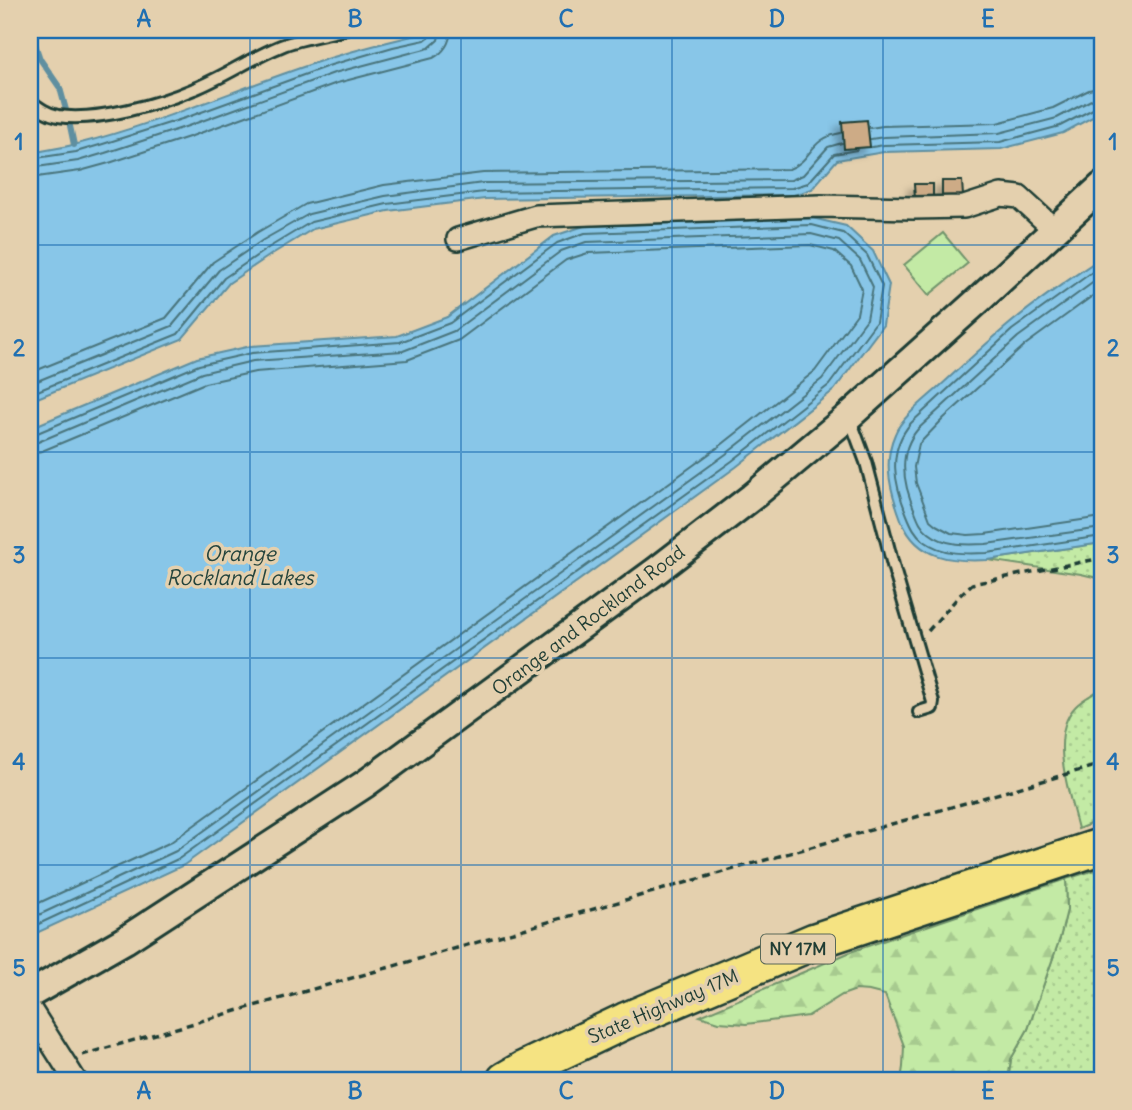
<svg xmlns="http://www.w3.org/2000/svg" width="1132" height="1110" viewBox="0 0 1132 1110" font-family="Delius,sans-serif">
  <defs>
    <pattern id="grass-dots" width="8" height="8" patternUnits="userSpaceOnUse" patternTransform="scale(1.75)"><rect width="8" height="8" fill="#c3eaa5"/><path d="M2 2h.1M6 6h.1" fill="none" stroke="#a7ca8f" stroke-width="1.8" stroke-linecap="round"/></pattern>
    <pattern id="forest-firs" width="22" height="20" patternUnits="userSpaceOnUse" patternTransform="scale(1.75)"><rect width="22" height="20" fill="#c3eaa5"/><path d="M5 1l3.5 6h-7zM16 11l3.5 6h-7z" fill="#a7ca8f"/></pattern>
    <filter id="shadow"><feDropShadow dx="-6" dy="6" stdDeviation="3.5" flood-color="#0004"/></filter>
  </defs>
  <rect width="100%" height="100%" fill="#e4d0ae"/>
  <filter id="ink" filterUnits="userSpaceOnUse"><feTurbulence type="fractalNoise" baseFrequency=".0143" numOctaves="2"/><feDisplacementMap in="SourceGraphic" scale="14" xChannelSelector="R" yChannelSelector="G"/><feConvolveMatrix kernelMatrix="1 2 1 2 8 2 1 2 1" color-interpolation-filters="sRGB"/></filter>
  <g filter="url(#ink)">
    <g fill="url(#grass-dots)" stroke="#71946c" stroke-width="2">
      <polygon points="1102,543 1102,579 1081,574 988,560"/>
      <path d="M1102 688V819L1078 829C1070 795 1048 736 1075 707 1082 699 1094 694 1102 688Z"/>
      <polygon points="1102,868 1102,1080 1008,1080 1011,1059 1028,1029 1060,938 1067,910 1066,879"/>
    </g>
    <polygon fill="url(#forest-firs)" stroke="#71946c" stroke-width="2" points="1066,879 1067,910 1060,938 1028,1029 1011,1059 1008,1080 901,1080 903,1067 904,1046 885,995 869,991 856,990 842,995 808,1016 746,1024 719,1022 700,1016 853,951"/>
    <polygon fill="#c3eaa5" stroke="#71946c" stroke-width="2" points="943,233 968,263 929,295 904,265"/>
    <g fill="#88c6e8" stroke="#5e8fa0" stroke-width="2">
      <path d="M439 30H1102V112L1063 133 1001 149 884 152 837 160 812 189 794 195 485 199 388 211 313 229 272 254 229 283 182 339 30 401V153C45 150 62 148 77 144 164 122 245 85 330 58 366 47 402 38 439 30Z"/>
      <polygon points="812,218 846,226 873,251 889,285 883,325 834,390 736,467 184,865 30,936 30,428 197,358 251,346 397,336 447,317 554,236 584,226"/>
      <path d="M1102 257V543L988 560C951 562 918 559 902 522 891 493 882 463 895 434 901 418 926 399 939 387 961 367 983 346 1007 326 1036 301 1070 279 1102 257Z"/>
    </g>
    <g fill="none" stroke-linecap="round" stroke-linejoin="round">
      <g stroke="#49747c" stroke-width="2">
        <polyline points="870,128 883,126 997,123 1053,108 1089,90 1102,87"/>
        <polyline points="871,139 884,137 999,133 1057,118 1093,99 1102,98"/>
        <polyline points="872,147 884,145 1000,142 1060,126 1097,107 1102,106"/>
        <polyline points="30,159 76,152 103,144 185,118 331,65 393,47 425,40 430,36 431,30"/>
        <polyline points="30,168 78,161 105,153 188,126 334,73 429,48 438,40 440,30"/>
        <path d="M30 178 80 171 109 163 192 136 337 83 433 58C445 52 450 43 451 30"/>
        <path d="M1102 265 1012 330 911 423C887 451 894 483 907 515 911 525 915 534 924 541 943 555 965 554 987 553L1102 536"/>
        <path d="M1102 276 1018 337 918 429C897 453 903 484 915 511 918 519 921 527 929 533 945 546 966 545 986 544L1102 528"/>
        <polyline points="1102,289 1025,345 944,418 919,444 914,467 916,483 930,520 936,525 951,533 968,535 985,534 1102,517"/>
        <path d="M30 373 166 318 213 262 258 232 306 204 384 185 483 173 789 169C812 161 809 138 841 133"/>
        <polyline points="30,384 172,326 219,270 263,240 309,214 385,196 483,183 791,180 803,175 828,147 842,143"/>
        <polyline points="30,394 178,334 224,278 268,248 311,222 387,204 484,192 792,188 808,183 834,154 857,150"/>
        <polyline points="30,434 35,434 199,365 252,353 400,342 450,323 557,243 585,233 812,225 843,233 867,255 882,286 876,322 829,385 732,461 180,858 30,928"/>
        <polyline points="30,443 38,442 202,373 253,361 403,351 454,331 561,251 586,242 811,234 839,241 860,260 873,287 867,319 822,379 726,454 176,851 30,919"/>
        <polyline points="30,453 42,451 205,383 255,372 407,360 459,340 566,260 588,253 810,245 834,251 851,266 862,289 857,314 815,371 720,446 171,842 30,907"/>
      </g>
      <g stroke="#5e8fa0" stroke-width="6">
        <polyline points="30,30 40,59 60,88 66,110"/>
        <polyline points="70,126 74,145"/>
      </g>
    </g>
    <g fill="#cdab86" stroke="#1f3d34" stroke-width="2" filter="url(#shadow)">
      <polygon points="867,120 870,147 844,149 842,122"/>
      <polygon points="942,181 962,181 963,196 942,196"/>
      <polygon points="914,184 933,184 933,198 915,199"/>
    </g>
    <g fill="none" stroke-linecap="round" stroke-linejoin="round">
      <defs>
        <g id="service">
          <path d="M30 101C39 108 47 114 58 116 97 122 159 104 194 89 224 77 251 58 281 46 300 38 323 35 343 30"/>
          <polyline points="850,419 866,462 894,569 933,702 932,708 919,712"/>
        </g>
        <g id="minor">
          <polyline points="458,239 536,216 820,206 913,208 964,207 1001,195 1019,197 1055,230"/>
          <polyline points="30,1009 75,1080"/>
        </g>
        <polyline id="tertiary" points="30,994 125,940 365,784 656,571 752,497 849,416 982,297 1102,186"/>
        <polyline id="primary" points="505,1080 524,1069 625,1021 815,941 1102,846"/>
      </defs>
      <use href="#service" stroke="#1f3d34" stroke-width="16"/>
      <use href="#minor" stroke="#1f3d34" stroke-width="26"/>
      <use href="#tertiary" stroke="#1f3d34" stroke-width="32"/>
      <use href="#primary" stroke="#1f3d34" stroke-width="40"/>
      <g stroke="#1f3d34" stroke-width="3.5" stroke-dasharray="7 5" stroke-linecap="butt">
        <polyline points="928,631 959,596 972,584 1102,558"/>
        <polyline points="82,1055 1102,764"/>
        <polyline points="30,1069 41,1066"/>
      </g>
      <use href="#service" stroke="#e4d0ae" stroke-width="10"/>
      <use href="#minor" stroke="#e4d0ae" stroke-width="21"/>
      <use href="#tertiary" stroke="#e4d0ae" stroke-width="26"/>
      <use href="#primary" stroke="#f5e382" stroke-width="35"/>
    </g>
  </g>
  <path fill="none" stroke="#1f6fb2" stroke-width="2" stroke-opacity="0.55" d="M250 30V1080M461 30V1080M672 30V1080M883 30V1080M30 245H1102M30 452H1102M30 658H1102M30 865H1102"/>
  <g text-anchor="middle" stroke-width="7" stroke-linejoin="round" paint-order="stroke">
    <rect fill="#e4d0ae" stroke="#5a6959" stroke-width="2" x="761" y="934.5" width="74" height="29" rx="5"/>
    <g font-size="18" font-weight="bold" fill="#1f3d34">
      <text x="798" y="955">NY 17M</text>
    </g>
    <g font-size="19" fill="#1f3d34" stroke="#e4d0ae">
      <text transform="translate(588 620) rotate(-37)" y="7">Orange and Rockland Road</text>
      <text transform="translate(663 1006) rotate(-23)" y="7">State Highway 17M</text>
    </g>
    <g font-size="21" font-style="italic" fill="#24443d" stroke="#e4d0ae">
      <text x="240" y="561">Orange<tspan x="240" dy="24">Rockland Lakes</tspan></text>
    </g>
  </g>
  <rect width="1132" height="1110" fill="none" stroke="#e4d0ae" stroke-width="77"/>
  <rect x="38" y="38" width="1056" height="1034" fill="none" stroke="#1f6fb2" stroke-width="2.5"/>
  <g font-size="23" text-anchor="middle" font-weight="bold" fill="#1f6fb2">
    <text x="144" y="27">A</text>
    <text x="355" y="27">B</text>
    <text x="566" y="27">C</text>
    <text x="777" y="27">D</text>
    <text x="988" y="27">E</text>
    <text x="19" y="150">1</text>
    <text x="1113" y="150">1</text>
    <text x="19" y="356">2</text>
    <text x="1113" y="356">2</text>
    <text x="19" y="563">3</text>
    <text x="1113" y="563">3</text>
    <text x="19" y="770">4</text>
    <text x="1113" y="770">4</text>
    <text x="19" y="976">5</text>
    <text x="1113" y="976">5</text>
    <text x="144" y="1099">A</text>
    <text x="355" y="1099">B</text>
    <text x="566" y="1099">C</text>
    <text x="777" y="1099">D</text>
    <text x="988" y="1099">E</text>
  </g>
</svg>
